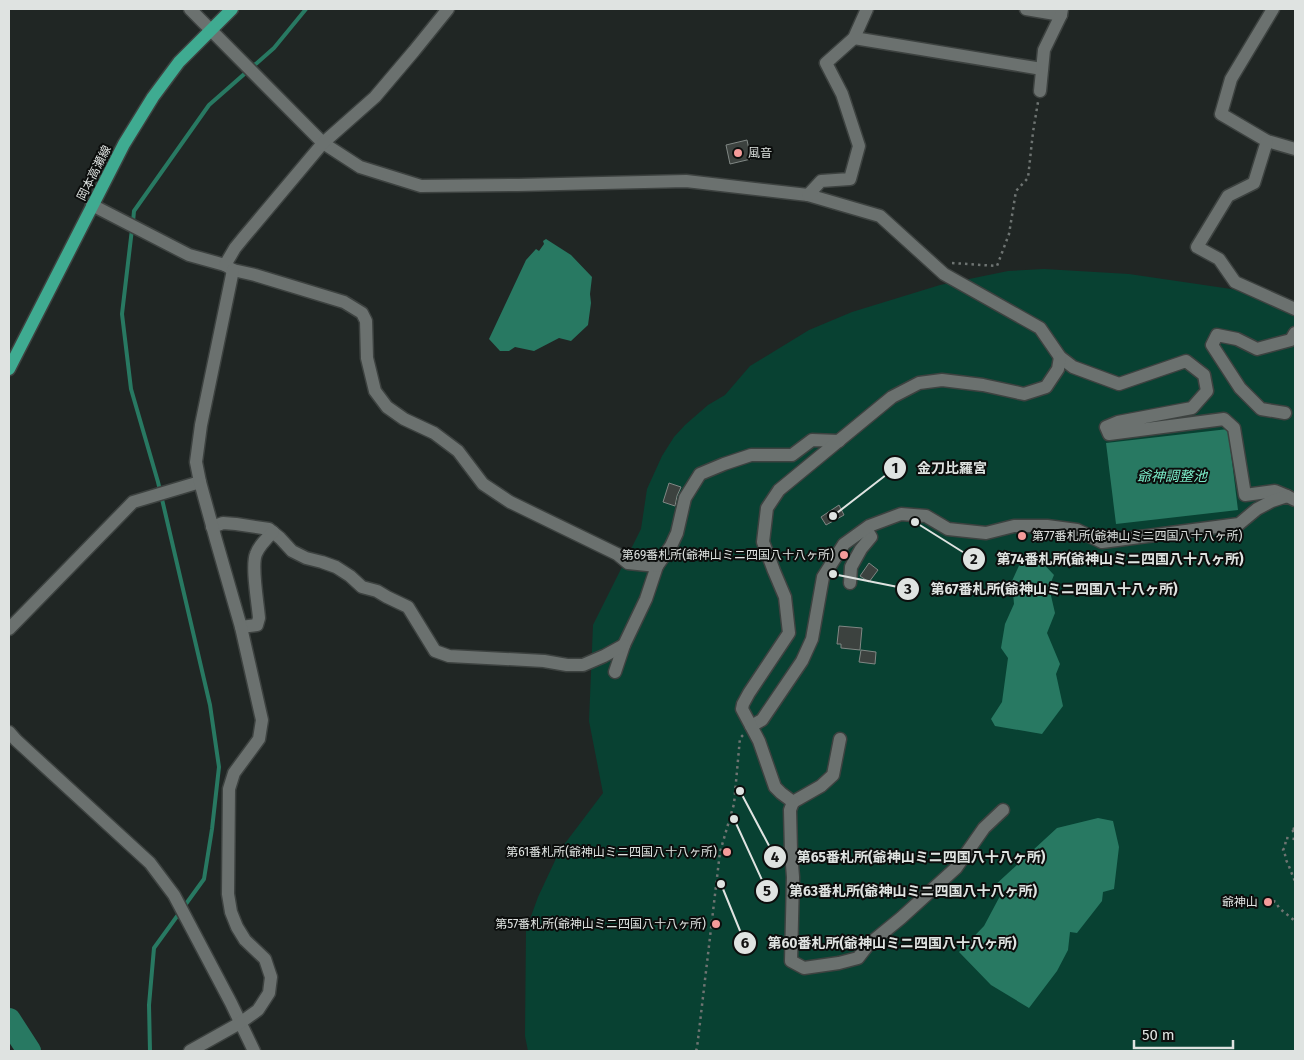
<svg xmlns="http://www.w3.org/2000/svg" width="1304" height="1060" viewBox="0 0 1304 1060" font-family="'Fira Sans','Noto Sans JP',sans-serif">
  <rect width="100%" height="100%" fill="#202624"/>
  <polygon fill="#084132" points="1044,269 1129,274 1238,290 1295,304 1295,1051 528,1051 525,1036 526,930 538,897 560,850 603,793 589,721 593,625 641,529 647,489 662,456 674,437 685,425 708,405 725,395 750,366 809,330 852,312 940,285 1008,271"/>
  <g fill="#287962">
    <polygon points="546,239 571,255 592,277 590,294 591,303 588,325 571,341 559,338 534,351 515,347 509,351 500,351 489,339 526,260 536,249 539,251 544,244 543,241"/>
    <polygon points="1228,429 1238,510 1116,524 1106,443"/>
    <polygon points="1038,558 1054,575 1049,587 1055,613 1047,633 1060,664 1056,674 1063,706 1042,734 995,726 991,719 1002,702 1008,658 1001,648 1005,624 1014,604 1012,581 1022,559"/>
    <polygon points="1098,818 1113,821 1119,847 1114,889 1103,892 1102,901 1077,933 1070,932 1068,950 1057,971 1029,1008 991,985 959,952 984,926 1000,896 994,886 1057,828"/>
  </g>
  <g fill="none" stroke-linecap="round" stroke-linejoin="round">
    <g stroke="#287962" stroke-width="4">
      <polyline points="133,222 134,211 209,105 274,48 306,9"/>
      <polyline points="132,229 122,314 131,389 158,482 210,705 219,767 212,829 204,879 154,948 149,1005 150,1051"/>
    </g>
    <polyline stroke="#287962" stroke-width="24" points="9,1020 29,1051"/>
  </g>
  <g fill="#3c423f" stroke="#808784">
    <polygon points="747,140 751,159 730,164 726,145"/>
    <polygon points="669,483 681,487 677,496 675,506 663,502"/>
    <polygon points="839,505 844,515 826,525 821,517"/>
    <polygon points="869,563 878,570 869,582 860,576"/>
    <polygon points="839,626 862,628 860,650 841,648 841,644 837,644"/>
    <polygon points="861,650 876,652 875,664 859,662"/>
  </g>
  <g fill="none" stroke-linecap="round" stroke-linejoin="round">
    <defs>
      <g id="minor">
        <polyline points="190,9 323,143 360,167 421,186 518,185 686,181 808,195 880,216 944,274 1040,328 1060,357 1073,367 1119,384 1186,361 1204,375 1207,391 1192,408 1118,422 1106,427 1109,434 1224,419 1234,428 1245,495 1275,491 1287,496"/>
        <polyline points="1026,9 1061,15"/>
        <polyline points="1273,9 1231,79 1221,114 1267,141 1295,149"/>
        <polyline points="854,38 1042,69"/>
        <polyline points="1040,91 1044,50 1061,15 1062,9"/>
        <polyline points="1267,141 1254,183 1228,196 1197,247 1219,259 1235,282 1295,309"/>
        <polyline points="808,195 821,181 850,179 859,146 842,94 826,63 854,38 867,9"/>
        <polyline points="92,205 189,255 225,265 233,270 255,275 344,302 362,313 366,321 367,358 375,391 387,407 404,419 434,433 458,451 483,484 510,502 617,554 628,563 657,566 646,599 624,645 615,672"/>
        <polyline points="225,265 235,248 244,237 323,143 375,97 414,51 448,9"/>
        <polyline points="1285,413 1261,409 1240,388 1212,345 1217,335 1237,339 1257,349 1291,340 1295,333"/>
        <polyline points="212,527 223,523 236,524 269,529 280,538 292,551 306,558 322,562 336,567 350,576 362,587 377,591 387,597 408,607 435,651 449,656 544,661 567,665 583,665 604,656 624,645"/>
        <polyline points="657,566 671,546 677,533 685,498 700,474 724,464 751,455 792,455 812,440 839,441"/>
        <polyline points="850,583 851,567 861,549 871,537 866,529"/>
        <path d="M241 627 257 625 259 618C258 604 251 566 256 554 259 546 266 539 273 532"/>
        <polyline points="9,629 133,502 200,482"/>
        <polyline points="751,726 762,720 802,661 812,639 823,577 844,544 869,526 901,514 926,516 948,529 986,533 1014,526 1047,526 1077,530 1102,542 1239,524 1257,509 1272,501 1287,496 1295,500"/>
        <polyline points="9,732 16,740 150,863 174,895 231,1003 254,1051"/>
        <polyline points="793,802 821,786 833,775 840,739"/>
        <polyline points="1003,810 984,828 956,868 901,918 868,945 858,958 839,963 804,968 791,961 793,877 791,852 790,810 793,802 781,793 775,787 759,741 742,709 743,704 749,693 789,633 785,597 774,571 763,542 767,508 779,490 892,397 919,383 942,380 983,385 1024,394 1046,387 1058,369 1060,357"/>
        <polyline points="190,1051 240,1023 258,1010 269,993 271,977 265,959 245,940 237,927 231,912 228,894 229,789 234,773 259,739 262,720 241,627 216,540 200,482 196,462 201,425 233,270"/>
      </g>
      <polyline id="major" points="9,369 124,144 153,97 179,62 232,9"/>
    </defs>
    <use href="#minor" stroke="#3d4240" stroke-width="15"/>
    <use href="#major" stroke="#3d4240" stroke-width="15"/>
    <g stroke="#6e7472" stroke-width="2.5" stroke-dasharray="2.5 4" stroke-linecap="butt">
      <polyline points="952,263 997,266 1009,234 1016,191 1028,178 1033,132 1038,102"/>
      <polyline points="1295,829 1291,828 1295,834"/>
      <path d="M1295 839 1286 838 1285 847 1283 850C1286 855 1285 858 1287 862 1290 868 1292 875 1295 881"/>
      <polyline points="1273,901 1276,902 1279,908 1295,921"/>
      <polyline points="696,1051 697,1048 720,852 734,804 740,738 743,735"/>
    </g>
    <use href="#minor" stroke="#6b716f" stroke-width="12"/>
    <use href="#major" stroke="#3fab91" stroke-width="12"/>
  </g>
  <g fill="#f59b9a" stroke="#0c0e0d" stroke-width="2">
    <circle cx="738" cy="153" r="5"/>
    <circle cx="1022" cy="536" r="5"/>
    <circle cx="844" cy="555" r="5"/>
    <circle cx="727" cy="852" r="5"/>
    <circle cx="1268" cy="902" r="5"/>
    <circle cx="716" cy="924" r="5"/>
  </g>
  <g text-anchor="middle" stroke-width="4" stroke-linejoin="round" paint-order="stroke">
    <g font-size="12" fill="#dfe3e1" stroke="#0c0e0d" text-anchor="end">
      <text x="748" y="157" text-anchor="start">風音</text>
      <text x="1032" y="540" text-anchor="start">第77番札所(爺神山ミニ四国八十八ヶ所)</text>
      <text x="834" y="559">第69番札所(爺神山ミニ四国八十八ヶ所)</text>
      <text x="717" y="856">第61番札所(爺神山ミニ四国八十八ヶ所)</text>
      <text x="1258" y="906">爺神山</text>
      <text x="706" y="928">第57番札所(爺神山ミニ四国八十八ヶ所)</text>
    </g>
    <g font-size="12" fill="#dfe3e1" stroke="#0c0e0d">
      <text transform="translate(94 173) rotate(-63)" y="4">岡本高瀬線</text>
    </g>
    <g font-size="14" font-style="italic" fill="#7aeac7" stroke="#0c0e0d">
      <text x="1172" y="481">爺神調整池</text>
    </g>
  </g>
  <path fill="none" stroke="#dfe3e1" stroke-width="2" d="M833 516L895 468M915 522L974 559M833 574L908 589M740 791L775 857M734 819L767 891M721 884L745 943"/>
  <g fill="#dfe3e1" stroke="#0c0e0d" stroke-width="2">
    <circle cx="833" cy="516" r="5"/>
    <circle cx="915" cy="522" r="5"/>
    <circle cx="833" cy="574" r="5"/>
    <circle cx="740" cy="791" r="5"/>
    <circle cx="734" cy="819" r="5"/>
    <circle cx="721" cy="884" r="5"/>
    <circle cx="895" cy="468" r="12"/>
    <circle cx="974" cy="559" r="12"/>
    <circle cx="908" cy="589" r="12"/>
    <circle cx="775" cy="857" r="12"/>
    <circle cx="767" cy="891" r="12"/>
    <circle cx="745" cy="943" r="12"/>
  </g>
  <g font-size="15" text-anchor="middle" font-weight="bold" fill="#111">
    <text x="895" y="473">1</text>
    <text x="974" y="564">2</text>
    <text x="908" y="594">3</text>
    <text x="775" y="862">4</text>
    <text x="767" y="896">5</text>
    <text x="745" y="948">6</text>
  </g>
  <g font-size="14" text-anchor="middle" font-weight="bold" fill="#dfe3e1" stroke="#0c0e0d" stroke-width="4" stroke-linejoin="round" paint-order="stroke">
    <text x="952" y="473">金刀比羅宮</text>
    <text x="1120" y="564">第74番札所(爺神山ミニ四国八十八ヶ所)</text>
    <text x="1054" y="594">第67番札所(爺神山ミニ四国八十八ヶ所)</text>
    <text x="921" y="862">第65番札所(爺神山ミニ四国八十八ヶ所)</text>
    <text x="913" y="896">第63番札所(爺神山ミニ四国八十八ヶ所)</text>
    <text x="892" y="948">第60番札所(爺神山ミニ四国八十八ヶ所)</text>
  </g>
  <rect width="1304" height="1060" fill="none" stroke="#dfe3e1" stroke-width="20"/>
  <path d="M1134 1040v8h99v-8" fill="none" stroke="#dfe3e1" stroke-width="2.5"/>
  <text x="1142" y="1040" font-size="15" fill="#dfe3e1" stroke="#0c0e0d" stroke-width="4" paint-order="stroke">50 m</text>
</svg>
